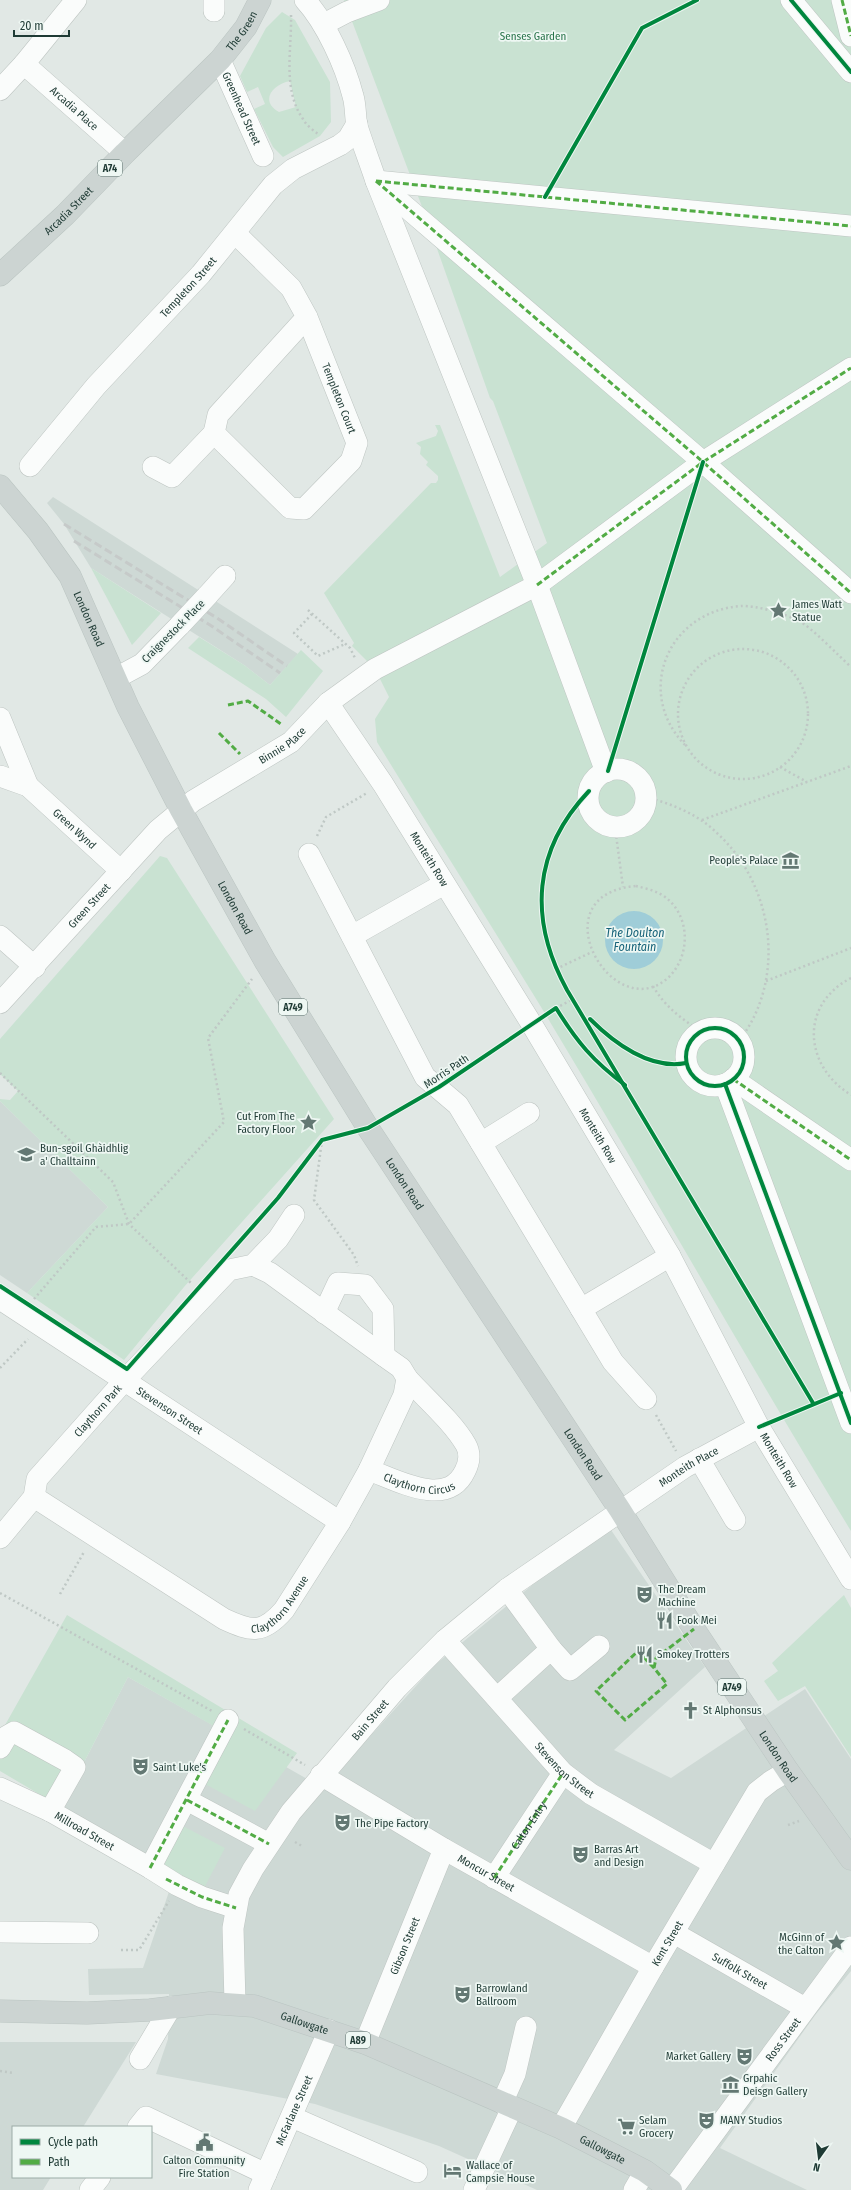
<svg xmlns="http://www.w3.org/2000/svg" width="851" height="2190" viewBox="0 0 851 2190" font-family="'Fira Sans Condensed',sans-serif">
  <rect width="100%" height="100%" fill="#e1e8e5"/>
  <g fill="#ced9d5">
    <polygon points="53,497 298,654 270,685 244,665 91,568 64,524 47,503"/>
    <polygon points="0,1101 108,1207 27,1293 0,1275"/>
    <polygon points="611,1530 705,1667 614,1750 671,1778 805,1689 851,1759 851,1971 816,2014 720,2148 807,2190 537,2190 439,2146 315,2104 156,2074 168,2039 169,1994 89,1995 88,1969 143,1968 176,1871 61,1807 128,1677 323,1788 436,1664 553,1568"/>
    <polygon points="0,2042 136,2042 83,2127 13,2127 13,2177 51,2177 43,2190 0,2190"/>
  </g>
  <g fill="#c9e2d2" fill-rule="evenodd">
    <path d="M344 0H851V1531C744 1356 644 1177 538 1002 485 915 430 829 377 742L375 719 389 697 375 669 352 646 354 643 324 593 431 483H436L438 480V476L426 465 428 462 420 454 421 447 416 443 436 436 438 431 435 425H440L500 577 547 543 493 401 490 398 424 212Z"/>
    <path d="M282 12 295 20 330 82 331 122 320 136 283 157 273 147 254 109 265 104 258 87 247 92 240 76 266 28ZM290 81 296 107 279 112C259 101 273 84 290 81Z"/>
    <polygon points="91,568 161,613 132,645"/>
    <polygon points="199,637 244,665 270,685 301,650 323,671 286,717 266,699 188,648"/>
    <polygon points="160,856 167,858 334,1119 184,1287 124,1360 27,1293 108,1207 0,1101 0,1099 10,1100 18,1091 0,1074 0,1039"/>
    <polygon points="844,1595 851,1608 851,1757 805,1686 778,1701 764,1681 778,1671 772,1663"/>
    <polygon points="67,1615 297,1753 255,1811 205,1784 231,1736 128,1677 61,1807 0,1771 0,1734"/>
    <polygon points="177,1823 225,1848 203,1890 174,1876 175,1871 160,1862"/>
  </g>
  <circle fill="#9fcdd8" cx="634" cy="940" r="29"/>
  <g fill="none" stroke-linecap="round" stroke-linejoin="round">
    <defs>
      <g id="minor">
        <path d="M305 0C326 23 345 65 353 96 356 106 355 117 357 126 363 145 370 163 376 181L537 585 606 772"/>
        <polyline points="791,0 851,72"/>
        <polyline points="842,0 851,36"/>
        <polyline points="214,11 214,0"/>
        <polyline points="324,24 347,12 379,0"/>
        <path id="s1" d="M220 60 263 156"/>
        <path id="s2" d="M24 64 125 153"/>
        <polyline points="0,90 24,64 76,0"/>
        <polyline points="376,181 851,226"/>
        <polyline points="378,183 703,462 851,593"/>
        <path id="s3" d="M235 233 291 288 307 317 357 443 351 461 304 509 290 508 214 433 218 415 307 317"/>
        <path id="s4" d="M30 466 96 386 201 274 273 185 293 169 340 145 348 139 357 124"/>
        <polyline points="153,467 172,477 214,433"/>
        <polyline points="207,596 225,576"/>
        <polyline points="116,678 142,664 180,625"/>
        <path id="s5" d="M328 703 383 784 531 1023 670 1256 759 1427 851 1579"/>
        <polyline points="0,718 28,786"/>
        <circle cx="617" cy="798" r="29"/>
        <path id="s6" d="M0 776 28 786 121 871"/>
        <polyline points="309,854 425,1077 458,1105 613,1362 646,1399"/>
        <polyline points="0,936 35,967"/>
        <polyline points="352,936 444,884"/>
        <path id="s7" d="M0 1003 158 830 193 801 291 742 328 703 375 669 537 585 703 462 851 368"/>
        <circle cx="715" cy="1057" r="29"/>
        <polyline points="733,1079 851,1160"/>
        <polyline points="725,1084 851,1423"/>
        <polyline points="481,1143 529,1113"/>
        <path id="s8" d="M0 1299 340 1522"/>
        <polyline points="581,1309 670,1256"/>
        <polyline points="324,1313 338,1283 365,1285 383,1309 384,1356"/>
        <polyline points="699,1459 735,1520"/>
        <path id="s9" d="M369 1470C397 1480 447 1509 465 1471 469 1463 471 1454 466 1445 453 1422 425 1398 407 1378"/>
        <path id="s10" d="M34 1497 224 1619C252 1632 263 1634 284 1610L340 1522 369 1470 404 1395 407 1378 401 1368 384 1356 270 1273 253 1265"/>
        <path id="s11" d="M0 1538 34 1497 37 1479 124 1381 229 1270 253 1265 278 1239 294 1215"/>
        <polyline points="507,1589 551,1649"/>
        <path id="s12" d="M445 1640 563 1773 591 1794 714 1864"/>
        <polyline points="497,1698 551,1649 570,1670 599,1646"/>
        <polyline points="0,1748 7,1736 14,1732 65,1760 75,1767 50,1811"/>
        <path id="s13" d="M321 1775 444 1849 653 1967"/>
        <path id="s14" d="M0 1788 50 1811 150 1868 177 1885 202 1897 236 1908"/>
        <polyline points="187,1800 269,1844"/>
        <polyline points="150,1868 228,1720"/>
        <polyline points="494,1878 563,1773"/>
        <polyline points="0,1932 88,1933"/>
        <path id="s15" d="M674 1933 805 2008"/>
        <path id="s16" d="M235 2003 233 1928 239 1895 253 1869 291 1812 397 1688 445 1640 507 1589 685 1467 759 1427"/>
        <path id="s17" d="M365 2043 444 1849"/>
        <polyline points="140,2059 171,2007"/>
        <polyline points="502,2103 515,2074 526,2027"/>
        <polyline points="292,2117 417,2172"/>
        <polyline points="138,2127 146,2117 266,2174"/>
        <path id="s18" d="M561 2128 653 1967 757 1792 771 1781 788 1771"/>
        <polyline points="90,2190 100,2177"/>
        <path id="s19" d="M259 2190 329 2030"/>
        <polyline points="474,2190 512,2108"/>
        <polyline points="634,2190 645,2171"/>
        <path id="s20" d="M672 2190 851 1947"/>
      </g>
      <g id="major">
        <path id="s21" d="M0 275 65 215 125 153 220 60 246 27 260 0"/>
        <path id="s22" d="M0 486 38 531 70 576 128 707 181 810 265 961 368 1128 620 1510 694 1629 788 1771 851 1859"/>
        <path id="s23" d="M0 2011 87 2013 150 2010 210 2003 254 2006 365 2043 561 2128 645 2171 671 2190"/>
      </g>
    </defs>
    <use href="#minor" stroke="#bec5c2" stroke-width="22"/>
    <use href="#major" stroke="#bbc5c2" stroke-width="23"/>
    <g stroke="#bfc8c5" stroke-width="2.5" stroke-dasharray="2 3" stroke-linecap="butt">
      <path d="M291 15C292 49 282 89 303 119 306 125 313 130 318 134"/>
      <polyline points="308,610 350,648 356,660"/>
      <polyline points="312,614 294,633 318,656 345,644"/>
      <circle cx="743" cy="714" r="65"/>
      <path d="M685 745C634 692 668 611 741 606 755 605 786 614 799 621 810 626 840 657 851 667"/>
      <polyline points="780,767 807,782"/>
      <path d="M646 797C672 804 698 814 718 834 774 886 787 979 739 1041"/>
      <polyline points="702,820 851,766"/>
      <polyline points="615,827 623,887"/>
      <polyline points="317,836 326,817 367,793"/>
      <path d="M636 886C644 888 654 890 662 895 690 912 692 954 669 977 613 1029 536 894 636 886Z"/>
      <polyline points="556,969 592,952"/>
      <path d="M851 978C799 1005 804 1066 851 1095"/>
      <polyline points="766,981 851,948"/>
      <path d="M653 986C665 1007 681 1018 700 1031"/>
      <polyline points="547,1013 573,999"/>
      <polyline points="0,1073 113,1182 129,1224 191,1283"/>
      <polyline points="322,1140 314,1200 354,1255 358,1266"/>
      <polyline points="34,1299 96,1227 129,1224 224,1122 208,1038 252,979"/>
      <polyline points="0,1368 28,1339"/>
      <polyline points="656,1415 676,1451"/>
      <polyline points="0,1593 212,1711"/>
      <polyline points="60,1594 84,1552"/>
      <polyline points="244,1729 305,1765"/>
      <polyline points="788,1825 799,1821"/>
      <polyline points="295,1842 302,1846"/>
      <polyline points="121,1950 139,1950 169,1901"/>
      <polyline points="0,2071 14,2073"/>
    </g>
    <use href="#minor" stroke="#fafcfb" stroke-width="21"/>
    <use href="#major" stroke="#ccd4d2" stroke-width="22"/>
    <g stroke="#c6cac9" stroke-width="3" stroke-dasharray="8 4" stroke-linecap="butt">
      <polyline points="64,524 217,618 287,666"/>
      <polyline points="74,541 210,625 280,673"/>
    </g>
    <defs>
      <polyline id="minor-bridge" points="180,625 207,596"/>
    </defs>
    <use href="#minor-bridge" stroke="#bec5c2" stroke-width="22" stroke-linecap="butt"/>
    <use href="#minor-bridge" stroke="#fafcfb" stroke-width="21"/>
    <g stroke="#52ac45" stroke-width="3" stroke-dasharray="6 3" stroke-linecap="butt">
      <polyline points="842,0 851,36"/>
      <polyline points="376,181 703,462 851,593"/>
      <polyline points="376,181 851,226"/>
      <polyline points="537,585 703,462 851,368"/>
      <polyline points="228,705 248,701 281,724"/>
      <polyline points="219,733 240,754"/>
      <polyline points="733,1079 851,1160"/>
      <polyline points="654,1668 638,1651 596,1691 625,1720 667,1684 654,1668 656,1658 694,1629"/>
      <polyline points="187,1800 269,1844"/>
      <polyline points="150,1868 228,1720"/>
      <path id="s24" d="M494 1878 563 1773"/>
      <polyline points="166,1879 202,1897 236,1908"/>
    </g>
    <defs>
      <g id="cycleway">
        <polyline points="791,0 851,72"/>
        <polyline points="545,197 642,28 697,0"/>
        <polyline points="608,771 703,462"/>
        <path d="M589 791C533 850 528 919 567 990L813 1403"/>
        <path d="M590 1019C614 1043 650 1070 686 1063"/>
        <circle cx="715" cy="1057" r="29"/>
        <polyline points="725,1084 851,1423"/>
        <path d="M0 1286 127 1369 278 1198 322 1140 368 1128 439 1087 556 1008C577 1042 593 1061 625 1085"/>
        <polyline points="759,1427 841,1393"/>
      </g>
    </defs>
    <use href="#cycleway" stroke="#eef7f3" stroke-width="6"/>
    <use href="#cycleway" stroke="#00873e" stroke-width="4"/>
  </g>
  <defs>
    <symbol id="sight-bare" viewBox="-9 -9 18 18"><path d="M0-6L1.8-2.2L6-1.7L2.9 1.2L3.7 5.4L0 3.3L-3.7 5.4L-2.9 1.2L-6-1.7L-1.8-2.2Z" fill="#637873" stroke="#eef7f3" stroke-width="2.5" paint-order="stroke"/></symbol>
    <symbol id="museum-bare" viewBox="-9 -9 18 18"><path d="M0-6L6-3V-2H-6V-3ZM-5-1h2V3h-2ZM-1-1h2V3h-2ZM3-1h2V3H3ZM-6 4H6V6H-6Z" fill="#637873" stroke="#eef7f3" stroke-width="2.5" paint-order="stroke"/></symbol>
    <symbol id="school-bare" viewBox="-9 -9 18 18"><path d="M0-5L7-2L0 1L-7-2ZM-4 1L0 2.5L4 1V4Q0 6-4 4Z" fill="#637873" stroke="#eef7f3" stroke-width="2.5" paint-order="stroke"/></symbol>
    <symbol id="theatre-bare" viewBox="-9 -9 18 18"><path d="M-5-5.5Q0-4 5-5.5V0Q5 5 0 6Q-5 5-5 0ZM-3.3-2.5H-1v1.5H-3.3ZM1-2.5H3.3v1.5H1ZM-2.8 1Q0 5.5 2.8 1Z" fill="#637873" stroke="#eef7f3" stroke-width="2.5" paint-order="stroke"/></symbol>
    <symbol id="restaurant-bare" viewBox="-9 -9 18 18"><path d="M-5-6h1v4h1v-4h1v4h1v-4h1v5L-1.5 .5V6h-2V.5L-5-1ZM5-6V6H3V1.5H1.5Q1.5-4 5-6Z" fill="#637873" stroke="#eef7f3" stroke-width="2.5" paint-order="stroke"/></symbol>
    <symbol id="church-bare" viewBox="-9 -9 18 18"><path d="M-1.2-6h2.4v3.5h3.3v2.4h-3.3V6h-2.4V-.1h-3.3v-2.4h3.3Z" fill="#637873" stroke="#eef7f3" stroke-width="2.5" paint-order="stroke"/></symbol>
    <symbol id="supermarket-bare" viewBox="-9 -9 18 18"><path d="M-6-5.5h2.5l.6 2H6L4.5 2H-2.5L-4.4-4H-6ZM-1.5 3.2a1.3 1.3 0 1 0 .1 0ZM3 3.2a1.3 1.3 0 1 0 .1 0Z" fill="#637873" stroke="#eef7f3" stroke-width="2.5" paint-order="stroke"/></symbol>
    <symbol id="civic-bare" viewBox="-9 -9 18 18"><path d="M-.6-6.5H3V-4.5H.6V-3L4-1V1h2V6H-6V1h2V-1L-.6-3ZM-1.2 2.5V6h2.4V2.5Z" fill="#637873" stroke="#eef7f3" stroke-width="2.5" paint-order="stroke"/></symbol>
    <symbol id="hotel-bare" viewBox="-9 -9 18 18"><path d="M-6-4.5h1.5V1H6V5H4.5V3h-9V5H-6ZM-4 0a1.8 1.8 0 1 1 3.6 0ZM.5 0V-2.5h3Q6-2.5 6 0Z" fill="#637873" stroke="#eef7f3" stroke-width="2.5" paint-order="stroke"/></symbol>
  </defs>
  <g fill-rule="evenodd">
    <use href="#sight-bare" x="766" y="598" width="25" height="25"/>
    <use href="#museum-bare" x="778" y="848" width="25" height="25"/>
    <use href="#sight-bare" x="296" y="1110" width="25" height="25"/>
    <use href="#school-bare" x="14" y="1142" width="25" height="25"/>
    <use href="#theatre-bare" x="632" y="1582" width="25" height="25"/>
    <use href="#restaurant-bare" x="652" y="1608" width="25" height="25"/>
    <use href="#restaurant-bare" x="632" y="1642" width="25" height="25"/>
    <use href="#church-bare" x="678" y="1698" width="25" height="25"/>
    <use href="#theatre-bare" x="128" y="1754" width="25" height="25"/>
    <use href="#theatre-bare" x="330" y="1810" width="25" height="25"/>
    <use href="#theatre-bare" x="568" y="1842" width="25" height="25"/>
    <use href="#sight-bare" x="824" y="1930" width="25" height="25"/>
    <use href="#theatre-bare" x="450" y="1982" width="25" height="25"/>
    <use href="#theatre-bare" x="732" y="2044" width="25" height="25"/>
    <use href="#museum-bare" x="718" y="2072" width="25" height="25"/>
    <use href="#theatre-bare" x="694" y="2108" width="25" height="25"/>
    <use href="#supermarket-bare" x="614" y="2114" width="25" height="25"/>
    <use href="#civic-bare" x="192" y="2130" width="25" height="25"/>
    <use href="#hotel-bare" x="440" y="2158" width="25" height="25"/>
  </g>
  <g text-anchor="middle" stroke-width="3.5" stroke-linejoin="round" paint-order="stroke">
    <g fill="#eef7f3" stroke="#5d736e" stroke-width="1">
      <rect x="98" y="160" width="24" height="16" rx="3"/>
      <rect x="279" y="999" width="28" height="16" rx="3"/>
      <rect x="718" y="1679" width="28" height="16" rx="3"/>
      <rect x="346" y="2032" width="24" height="16" rx="3"/>
    </g>
    <g font-size="10" font-weight="bold" fill="#1f3b35">
      <text x="110" y="172">A74</text>
      <text x="293" y="1011">A749</text>
      <text x="732" y="1691">A749</text>
      <text x="358" y="2044">A89</text>
    </g>
    <g font-size="11" fill="#1f3b35" stroke="#eef7f3">
      <text dy="4" stroke="none"><textPath href="#s21" startOffset="344">The Green</textPath></text>
      <text dy="4" stroke="none"><textPath href="#s2" startOffset="67">Arcadia Place</textPath></text>
      <text dy="4" stroke="none"><textPath href="#s1" startOffset="53">Greenhead Street</textPath></text>
      <text dy="4" stroke="none"><textPath href="#s21" startOffset="94">Arcadia Street</textPath></text>
      <text dy="4" stroke="none"><textPath href="#s4" startOffset="239">Templeton Street</textPath></text>
      <text dy="4" stroke="none"><textPath href="#s3" startOffset="199">Templeton Court</textPath></text>
      <text dy="4" stroke="none"><textPath href="#s22" startOffset="161">London Road</textPath></text>
      <text transform="translate(173 631) rotate(-45)" y="4">Craignestock Place</text>
      <text dy="4" stroke="none"><textPath href="#s7" startOffset="385">Binnie Place</textPath></text>
      <text dy="4" stroke="none"><textPath href="#s6" startOffset="93">Green Wynd</textPath></text>
      <text dy="4" stroke="none"><textPath href="#s5" startOffset="186">Monteith Row</textPath></text>
      <text dy="4" stroke="none"><textPath href="#s7" startOffset="132">Green Street</textPath></text>
      <text dy="4" stroke="none"><textPath href="#s22" startOffset="485">London Road</textPath></text>
      <text transform="translate(446 1071) rotate(-34)" y="4">Morris Path</text>
      <text dy="4" stroke="none"><textPath href="#s5" startOffset="510">Monteith Row</textPath></text>
      <text dy="4" stroke="none"><textPath href="#s22" startOffset="809">London Road</textPath></text>
      <text dy="4" stroke="none"><textPath href="#s11" startOffset="163">Claythorn Park</textPath></text>
      <text dy="4" stroke="none"><textPath href="#s8" startOffset="203">Stevenson Street</textPath></text>
      <text dy="4" stroke="none"><textPath href="#s22" startOffset="1133">London Road</textPath></text>
      <text dy="4" stroke="none"><textPath href="#s5" startOffset="882">Monteith Row</textPath></text>
      <text dy="4" stroke="none"><textPath href="#s16" startOffset="737">Monteith Place</textPath></text>
      <text dy="4" stroke="none"><textPath href="#s9" startOffset="53">Claythorn Circus</textPath></text>
      <text dy="4" stroke="none"><textPath href="#s10" startOffset="294">Claythorn Avenue</textPath></text>
      <text dy="4" stroke="none"><textPath href="#s16" startOffset="328">Bain Street</textPath></text>
      <text dy="4" stroke="none"><textPath href="#s22" startOffset="1493">London Road</textPath></text>
      <text dy="4" stroke="none"><textPath href="#s12" startOffset="177">Stevenson Street</textPath></text>
      <text dy="4" stroke="none"><textPath href="#s24" startOffset="63">Calton Entry</textPath></text>
      <text dy="4" stroke="none"><textPath href="#s14" startOffset="95">Millroad Street</textPath></text>
      <text dy="4" stroke="none"><textPath href="#s13" startOffset="192">Moncur Street</textPath></text>
      <text dy="4" stroke="none"><textPath href="#s18" startOffset="213">Kent Street</textPath></text>
      <text dy="4" stroke="none"><textPath href="#s17" startOffset="105">Gibson Street</textPath></text>
      <text dy="4" stroke="none"><textPath href="#s15" startOffset="76">Suffolk Street</textPath></text>
      <text dy="4" stroke="none"><textPath href="#s23" startOffset="308">Gallowgate</textPath></text>
      <text dy="4" stroke="none"><textPath href="#s20" startOffset="187">Ross Street</textPath></text>
      <text dy="4" stroke="none"><textPath href="#s19" startOffset="87">McFarlane Street</textPath></text>
      <text dy="4" stroke="none"><textPath href="#s23" startOffset="632">Gallowgate</textPath></text>
    </g>
    <g font-size="11" fill="#277349" stroke="#eef7f3">
      <text x="533" y="40">Senses Garden</text>
    </g>
    <g font-size="11" fill="#1f3b35" stroke="#eef7f3" text-anchor="start">
      <text x="792" y="608">James Watt<tspan x="792" dy="13">Statue</tspan></text>
      <text x="778" y="864" text-anchor="end">People's Palace</text>
      <text x="295" y="1120" text-anchor="end">Cut From The<tspan x="295" dy="13">Factory Floor</tspan></text>
      <text x="40" y="1152">Bun-sgoil Ghàidhlig<tspan x="40" dy="13">a' Challtainn</tspan></text>
      <text x="658" y="1593">The Dream<tspan x="658" dy="13">Machine</tspan></text>
      <text x="677" y="1624">Fook Mei</text>
      <text x="657" y="1658">Smokey Trotters</text>
      <text x="703" y="1714">St Alphonsus</text>
      <text x="153" y="1771">Saint Luke's</text>
      <text x="355" y="1827">The Pipe Factory</text>
      <text x="594" y="1853">Barras Art<tspan x="594" dy="13">and Design</tspan></text>
      <text x="824" y="1941" text-anchor="end">McGinn of<tspan x="824" dy="13">the Calton</tspan></text>
      <text x="476" y="1992">Barrowland<tspan x="476" dy="13">Ballroom</tspan></text>
      <text x="731" y="2060" text-anchor="end">Market Gallery</text>
      <text x="743" y="2082">Grpahic<tspan x="743" dy="13">Deisgn Gallery</tspan></text>
      <text x="639" y="2124">Selam<tspan x="639" dy="13">Grocery</tspan></text>
      <text x="720" y="2124">MANY Studios</text>
      <text x="204" y="2164" text-anchor="middle">Calton Community<tspan x="204" dy="13">Fire Station</tspan></text>
      <text x="466" y="2169">Wallace of<tspan x="466" dy="13">Campsie House</tspan></text>
    </g>
    <g font-size="12" font-style="italic" fill="#176379" stroke="#eef7f3">
      <text x="635" y="937">The Doulton<tspan x="635" dy="14">Fountain</tspan></text>
    </g>
  </g>
  <rect x="12" y="2126" width="140" height="52" fill="#eef7f3" stroke="#9baca7"/>
  <rect x="20" y="2139" width="20" height="6" fill="#00873e" stroke="#9baca7"/>
  <text x="48" y="2146" font-size="12" fill="#1f3b35">Cycle path</text>
  <rect x="20" y="2159" width="20" height="6" fill="#52ac45" stroke="#9baca7"/>
  <text x="48" y="2166" font-size="12" fill="#1f3b35">Path</text>
  <g transform="translate(819 2158) rotate(194)" stroke="#eef7f3" stroke-width="3" paint-order="stroke">
  <path d="M0-3L7 15L0 10L-7 15Z" fill="#1f3b35"/>
  <text y="-6" font-size="11" font-weight="bold" text-anchor="middle" fill="#1f3b35">N</text>
  </g>
  <path d="M14 30v6h55v-6" fill="none" stroke="#1f3b35" stroke-width="2"/>
  <text x="20" y="30" font-size="12" fill="#1f3b35" stroke="#eef7f3" stroke-width="3" paint-order="stroke">20 m</text>
</svg>
